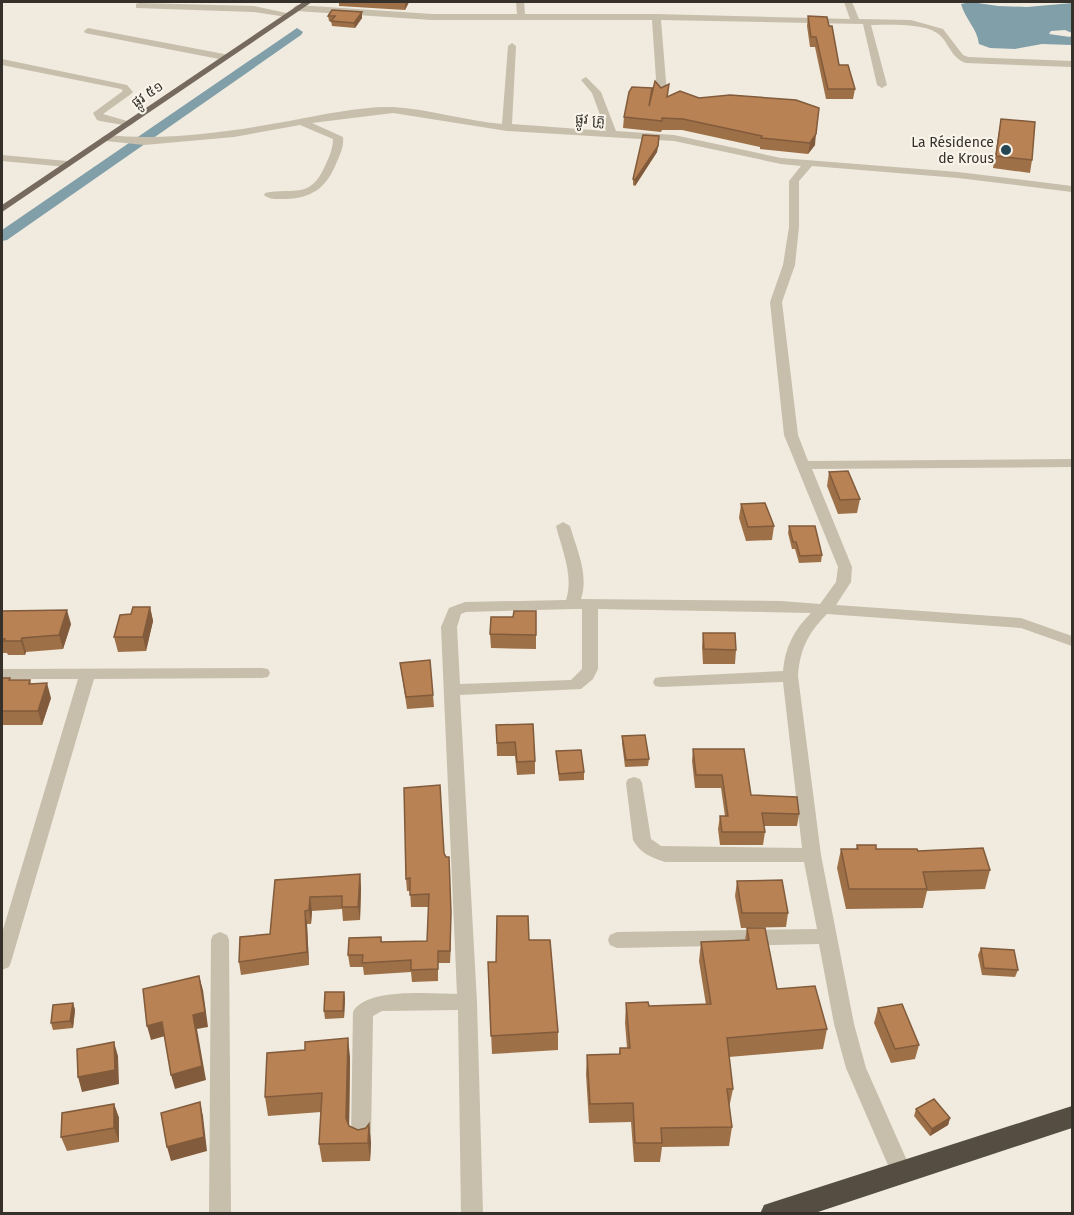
<svg xmlns="http://www.w3.org/2000/svg" width="1074" height="1215" viewBox="0 0 1074 1215" font-family="'Fira Sans','Noto Sans Khmer',sans-serif">
  <rect width="100%" height="100%" fill="#f0ebde"/>
  <path fill="#819fa9" d="M971 2 998 6 1027 7 1072 3V33L1065 30 1051 31 1049 34 1070 37 1072 34V45L1042 44 1015 49 990 48 979 44C977 28 965 19 961 4Z"/>
  <g fill="none" stroke-linecap="round" stroke-linejoin="round">
    <polygon fill="#819fa9" fill-rule="evenodd" points="297,28 303,32 301,35 7,240 2,241 2,230"/>
    <g fill="#c7beac" fill-rule="evenodd">
      <path d="M516 2H524L525 14H656L850 19 844 2H852L859 19 911 20 943 29 963 55 968 57 1072 61V67L966 63C950 58 949 41 937 33 922 23 889 25 871 25L887 85 882 88 877 85 863 24 661 20 667 94 662 97 657 94 652 20H432L297 11 293 8 297 5 432 14H517Z"/>
      <polygon points="139,3 254,6 291,14 287,17 254,12 136,8 136,4"/>
      <polygon points="88,28 224,54 229,57 224,60 85,33 84,31"/>
      <path d="M512 43 516 46 512 124 606 131 592 93 581 80 586 77 601 92 616 131 674 135 781 158 958 172 1072 186V192L958 178 812 166 799 181V227L795 265 782 302 798 435 808 461 1072 459V467L812 469 852 567 851 582 836 605 1021 618 1072 636V646L1021 628 827 614C808 633 800 649 798 676L821 855 854 1024 866 1068 912 1172 908 1179 901 1182 894 1179 846 1068 834 1024 819 944 617 948 610 945 608 940 610 935 617 932 817 929 804 862H665C651 857 641 854 633 840L626 783 628 779 634 777 640 779 642 783 651 839 661 846 802 848 783 682 661 687 655 686 653 682 655 678 661 677 783 671C785 647 794 630 811 613L598 609V669L593 679 581 689 460 695 477 1002 483 1214H461L458 1010 382 1011 373 1016 371 1137 368 1144 361 1146 354 1144 351 1137 353 1012C366 987 432 994 457 994L441 627 449 608 465 602 566 600C574 576 562 550 556 526L563 522 570 526C577 550 589 575 581 599L781 601 820 604 836 582 838 567 784 435 770 302 783 265 789 227V181L801 166 781 164 674 141 507 131 393 113 312 123 343 137C344 147 340 155 336 164 326 188 312 198 286 199 278 199 270 200 264 195L265 193C294 187 310 200 325 166 329 157 333 149 333 139L300 125 234 137 144 145 106 141 101 138 106 135C167 141 228 132 289 121 321 115 361 106 393 107 429 109 466 121 502 124L508 46ZM574 609H582V669L571 680 460 684 457 627 461 614 466 612Z"/>
      <polygon points="2,59 127,85 133,92 131,94 103,114 134,123 129,126 100,121 97,120 93,113 123,91 121,89 2,65"/>
      <polygon points="2,155 67,161 72,164 67,167 2,161"/>
      <polygon points="262,668 268,669 270,673 268,677 262,678 94,679 11,962 9,967 2,970 2,933 78,679 2,679 2,669"/>
      <polygon points="220,932 227,935 229,940 231,1214 209,1214 211,940 213,935"/>
    </g>
    <polygon fill="#756a5d" fill-rule="evenodd" points="303,2 312,2 2,212 2,205"/>
    <polygon fill="#554c42" fill-rule="evenodd" points="1072,1106 1072,1128 812,1214 760,1214 764,1205 773,1202"/>
  </g>
  <g fill="#9e7048">
    <polygon points="339,2 409,2 405,10 339,6"/>
    <polygon points="328,16 362,18 355,28 332,26 331,21 329,21"/>
    <polygon points="808,16 855,89 853,99 826,99 815,47 810,47 807,26"/>
    <polygon points="680,91 815,145 808,154 760,149 760,147 682,130 662,130 661,132 623,128 624,117"/>
    <polygon points="1001,119 1032,160 1030,173 993,168"/>
    <polygon points="659,142 657,152 635,186 633,185 633,179"/>
    <polygon points="829,472 860,499 857,513 838,514 827,486"/>
    <polygon points="741,504 774,526 772,540 746,541 739,518"/>
    <polygon points="789,526 822,555 821,562 799,563 795,549 792,549 788,533"/>
    <polygon points="150,607 153,621 146,651 118,652 114,637 131,614"/>
    <polygon points="2,611 71,624 63,649 26,652 25,655 8,655 7,653 2,653"/>
    <polygon points="536,611 536,649 491,648 490,634"/>
    <polygon points="703,633 736,650 735,664 703,664 702,647"/>
    <polygon points="400,663 433,695 434,707 407,709"/>
    <polygon points="2,678 11,680 30,680 31,684 51,698 42,725 2,725"/>
    <polygon points="496,725 535,761 535,774 517,775 515,756 497,756"/>
    <polygon points="622,736 649,759 648,766 625,767 622,743"/>
    <polygon points="693,749 751,795 799,814 797,826 764,826 765,832 763,845 720,845 718,829 720,816 725,816 721,788 695,788 692,761"/>
    <polygon points="556,751 584,772 584,780 559,781"/>
    <polygon points="857,845 876,849 918,851 990,870 985,889 927,891 923,908 846,909 837,868 841,849 856,849"/>
    <polygon points="444,853 451,924 450,963 438,963 438,981 412,982 411,972 364,975 363,967 350,967 348,955 381,937 382,942 427,941 429,907 411,907 410,891 407,891 406,879"/>
    <polygon points="360,874 361,888 360,920 343,921 342,909 312,911 311,924 307,924 309,965 241,975 239,962 270,934 275,880"/>
    <polygon points="737,881 788,913 786,927 741,928 735,896"/>
    <polygon points="747,928 777,989 827,1029 823,1049 729,1057 733,1089 729,1108 732,1127 729,1146 662,1147 660,1162 634,1162 631,1122 589,1123 586,1074 587,1055 619,1054 620,1048 627,1048 625,1023 626,1003 649,1006 706,1005 699,961 701,942 745,940"/>
    <polygon points="529,940 558,1032 558,1050 492,1054 488,962 496,962"/>
    <polygon points="981,948 1018,970 1015,977 982,975 978,955"/>
    <polygon points="344,992 345,999 344,1018 325,1019 324,1011"/>
    <polygon points="73,1003 75,1010 73,1028 53,1030 51,1023"/>
    <polygon points="878,1008 919,1045 915,1059 891,1063 874,1023"/>
    <polygon points="350,1057 349,1126 358,1130 366,1128 369,1124 371,1143 370,1161 322,1162 319,1144 321,1112 268,1116 265,1097"/>
    <polygon points="114,1104 119,1118 119,1142 67,1151 61,1137"/>
    <polygon points="916,1109 950,1118 948,1125 930,1136 914,1116"/>
  </g>
  <g fill="#815b3b">
    <polygon points="405,2 409,2 405,10"/>
    <polygon points="362,12 362,18 355,28 354,23"/>
    <polygon points="816,134 815,145 808,154 810,143"/>
    <polygon points="659,136 657,152 635,186 635,180"/>
    <polygon points="150,607 153,621 146,651 143,637"/>
    <polygon points="67,610 71,624 63,649 59,635"/>
    <polygon points="22,638 26,652 25,655 21,641"/>
    <polygon points="47,683 51,698 42,725 38,711"/>
    <polygon points="449,857 451,924 450,963 450,951"/>
    <polygon points="360,874 361,888 360,920 358,907"/>
    <polygon points="310,897 312,911 311,924 309,910"/>
    <polygon points="305,911 307,924 309,965 307,952"/>
    <polygon points="199,976 203,990 208,1027 197,1029 206,1080 175,1089 171,1075 193,1015"/>
    <polygon points="344,992 345,999 344,1018 343,1011"/>
    <polygon points="73,1003 75,1010 73,1028 70,1021"/>
    <polygon points="162,1022 165,1036 151,1040 147,1026"/>
    <polygon points="348,1038 350,1057 349,1137 346,1118"/>
    <polygon points="114,1042 118,1056 119,1084 82,1092 78,1077"/>
    <polygon points="200,1102 203,1116 207,1151 171,1161 167,1147"/>
    <polygon points="114,1104 119,1118 119,1142 114,1128"/>
    <polygon points="950,1118 948,1125 930,1136 932,1129"/>
    <polygon points="369,1124 371,1143 370,1161 368,1143"/>
  </g>
  <g fill="#b88254" stroke="#815b3b" stroke-width="1.5">
    <polygon points="332,10 362,12 354,23 331,21 335,16 328,16"/>
    <polygon points="808,16 827,17 829,26 832,26 839,65 848,65 855,89 828,89 816,37 811,37"/>
    <polygon points="655,81 661,88 669,84 667,97 680,91 699,98 730,95 796,100 819,108 816,134 810,143 761,138 762,136 683,119 662,118 662,121 624,117 629,92 632,87 652,88 649,106"/>
    <polygon points="1001,119 1035,122 1032,160 996,156"/>
    <polygon points="643,135 659,136 658,146 635,180 633,179"/>
    <polygon points="848,471 860,499 840,500 829,472"/>
    <polygon points="765,503 774,526 748,527 741,504"/>
    <polygon points="789,526 815,526 822,555 800,556 796,542 793,542"/>
    <polygon points="133,607 150,607 143,637 114,637 120,615 131,614"/>
    <polygon points="67,610 59,635 22,638 21,641 4,641 5,639 2,639 2,611"/>
    <polygon points="514,611 536,611 536,635 490,634 491,617 513,617"/>
    <polygon points="703,633 735,633 736,650 704,649"/>
    <polygon points="430,660 433,695 406,697 400,663"/>
    <polygon points="2,678 10,678 9,680 30,680 29,684 47,683 38,711 2,711"/>
    <polygon points="533,724 535,761 517,762 515,742 497,743 496,725"/>
    <polygon points="645,735 649,759 626,760 622,736"/>
    <polygon points="693,749 744,749 751,795 797,797 799,814 762,813 765,832 722,832 720,816 728,816 722,775 696,775"/>
    <polygon points="581,750 584,772 559,774 556,751"/>
    <polygon points="440,785 444,853 446,857 449,857 451,912 450,951 438,951 438,969 411,970 411,960 362,963 363,955 348,955 349,938 381,937 381,942 427,941 429,894 410,895 410,878 406,879 404,788"/>
    <polygon points="857,845 876,845 876,849 917,849 918,851 983,848 990,870 923,872 927,889 849,889 841,849 858,849"/>
    <polygon points="360,874 358,907 342,907 342,896 310,897 309,910 305,911 307,952 239,962 240,937 270,934 275,880"/>
    <polygon points="782,880 788,913 742,913 737,881"/>
    <polygon points="497,916 528,916 529,940 550,940 558,1032 491,1036 488,962 496,962"/>
    <polygon points="747,928 765,928 777,989 815,986 827,1029 727,1038 733,1089 727,1089 732,1127 661,1128 662,1143 635,1143 633,1103 590,1104 587,1055 620,1054 620,1048 630,1048 626,1003 648,1002 649,1006 711,1004 701,942 749,940"/>
    <polygon points="981,948 1014,950 1018,970 984,968"/>
    <polygon points="199,976 205,1012 193,1015 202,1066 171,1075 162,1022 147,1026 143,989"/>
    <polygon points="325,992 344,992 343,1011 324,1011"/>
    <polygon points="73,1003 70,1021 51,1023 53,1005"/>
    <polygon points="902,1004 919,1045 895,1049 878,1008"/>
    <polygon points="348,1038 346,1118 349,1126 358,1130 366,1128 369,1124 368,1143 319,1144 322,1093 265,1097 267,1053 305,1050 305,1042"/>
    <polygon points="114,1042 115,1070 78,1077 77,1049"/>
    <polygon points="934,1099 950,1118 932,1129 916,1109"/>
    <polygon points="200,1102 204,1137 167,1147 161,1113"/>
    <polygon points="114,1104 114,1128 61,1137 62,1113"/>
  </g>
  <circle fill="#244552" stroke="#f8f4ea" stroke-width="2" cx="1006" cy="150" r="6"/>
  <g text-anchor="middle" stroke-width="4.5" stroke-linejoin="round" paint-order="stroke">
    <g font-size="14" fill="#35302a" stroke="#f8f4ea">
      <text transform="translate(147 94) rotate(-35)" y="5">ផ្លូវ ៥១</text>
      <text transform="translate(590 119) rotate(3)" y="5">ផ្លូវ គ្រូ</text>
    </g>
    <g font-size="14" fill="#35302a" stroke="#f8f4ea" text-anchor="end">
      <text x="994" y="147">La Résidence<tspan x="994" dy="16">de Krous</tspan></text>
    </g>
  </g>
  <rect width="1074" height="1215" fill="none" stroke="#35302a" stroke-width="6"/>
</svg>
